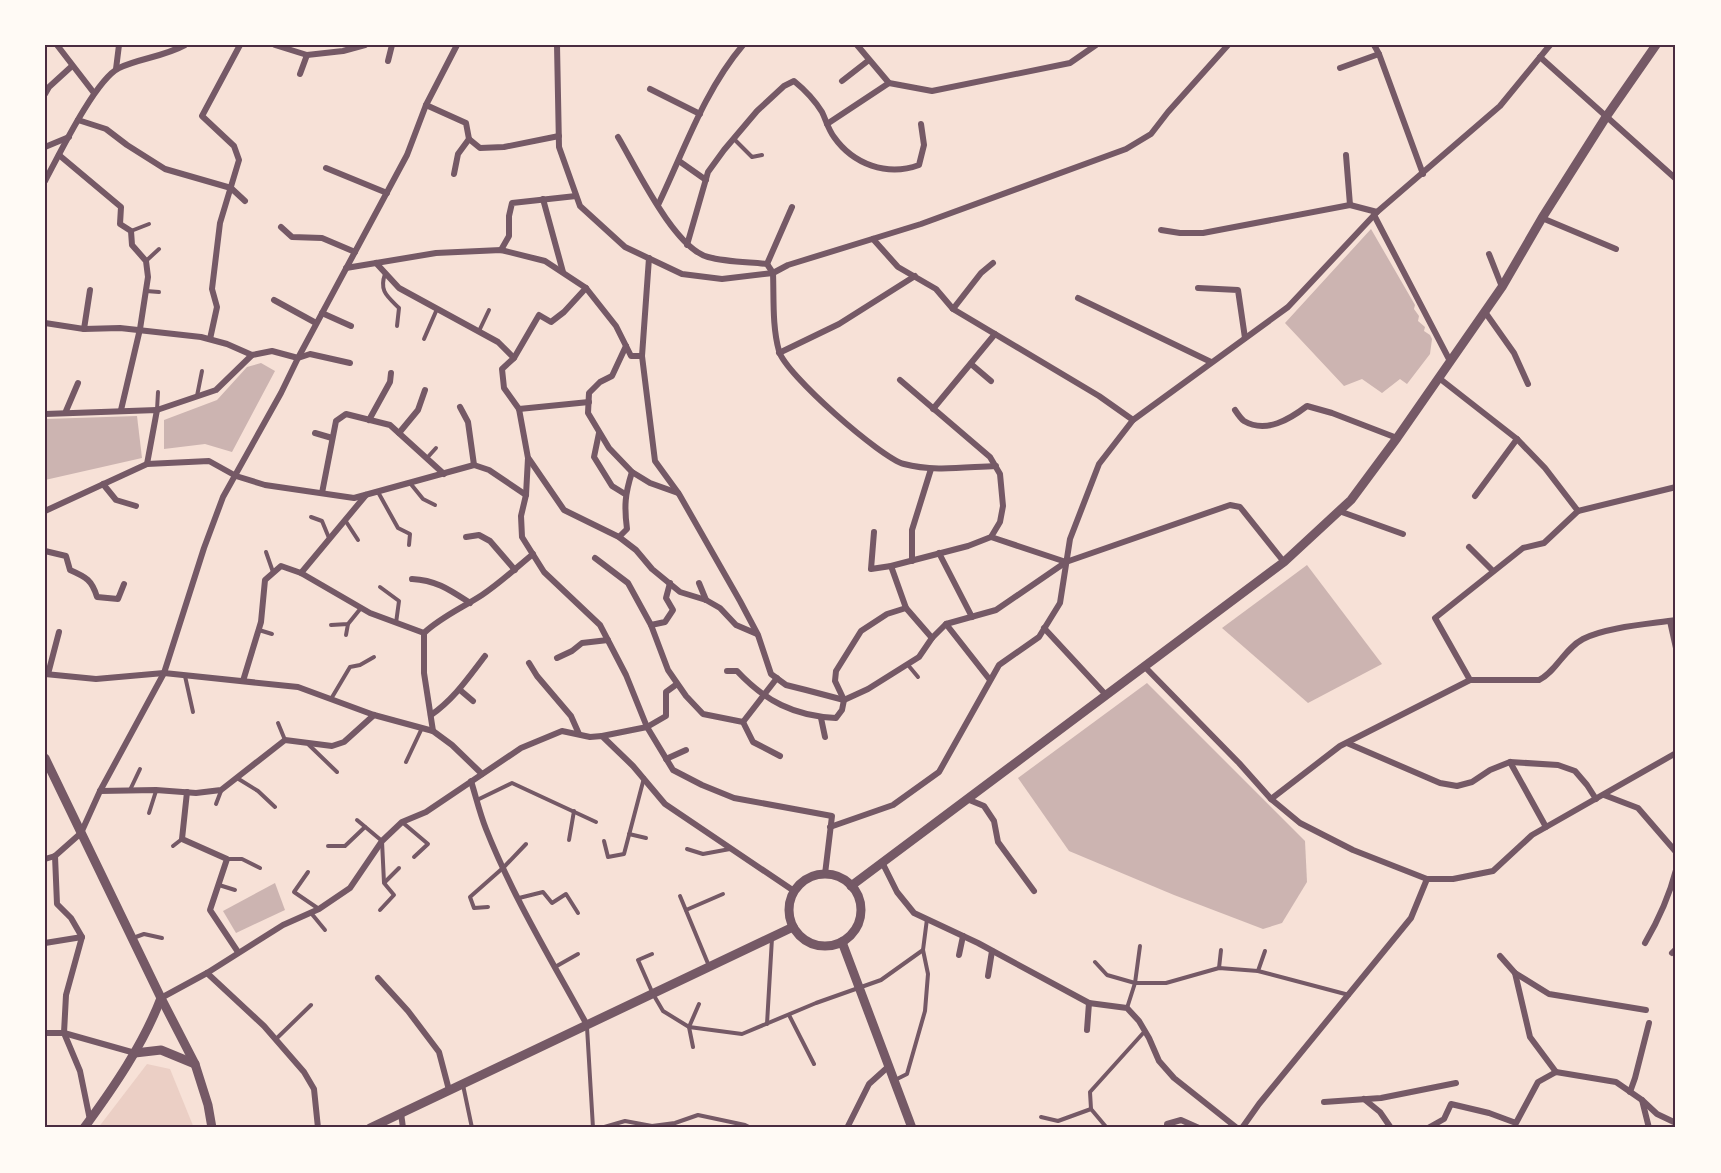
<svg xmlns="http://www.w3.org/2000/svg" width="1721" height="1173" viewBox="0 0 1721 1173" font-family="'Sofia Sans Condensed',sans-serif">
  <rect width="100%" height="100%" fill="#f7e1d7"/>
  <polygon fill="#ebcfc5" points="147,1064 170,1069 194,1128 98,1128"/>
  <g fill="#ccb4b1">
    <polygon points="1371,229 1415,305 1414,309 1419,316 1418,321 1425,327 1424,331 1430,335 1432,339 1430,354 1407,384 1400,379 1382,393 1362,379 1344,386 1285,323"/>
    <polygon points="261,363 275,371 232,452 205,444 164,449 164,420 217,400 247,367"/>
    <polygon points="137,416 142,458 45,480 45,419"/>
    <polygon points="1307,565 1382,664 1308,703 1222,628"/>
    <polygon points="1147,683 1305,841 1307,882 1282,923 1263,929 1174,895 1069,851 1018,778"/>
    <polygon points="275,883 285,910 236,933 223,911"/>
  </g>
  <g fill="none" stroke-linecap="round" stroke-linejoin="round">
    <g stroke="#755966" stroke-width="4">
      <polyline points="734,139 752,157 762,155"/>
      <polyline points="131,231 149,224"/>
      <polyline points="146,261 159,249"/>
      <path d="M385 274C379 291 387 296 399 308L397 326"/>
      <polyline points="146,291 159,292"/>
      <polyline points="479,331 489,310"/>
      <polyline points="424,339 437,309"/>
      <polyline points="197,396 202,371"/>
      <polyline points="157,410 158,392"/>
      <polyline points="427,458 436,448"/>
      <polyline points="410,483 423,499 435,505"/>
      <polyline points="378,492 398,528 410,534 409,545"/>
      <polyline points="311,517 322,521 329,538"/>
      <polyline points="345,520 358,540"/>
      <polyline points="266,552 273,572"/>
      <polyline points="380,587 399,601 396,623"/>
      <polyline points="331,625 348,624 361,608"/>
      <polyline points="259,630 272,634"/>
      <polyline points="346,635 348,624"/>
      <polyline points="908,665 918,677"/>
      <polyline points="185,676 193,712"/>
      <polyline points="331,699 350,667 360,665 374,657"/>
      <polyline points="278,723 285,740"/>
      <polyline points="309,745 337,772"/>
      <polyline points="406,762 422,728"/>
      <polyline points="237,778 258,791 275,807"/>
      <polyline points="130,790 140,769"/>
      <polyline points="477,800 512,783 596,822"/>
      <polyline points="216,804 221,791"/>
      <polyline points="149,813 156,791"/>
      <polyline points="357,820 382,841 384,883 394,895 380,910"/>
      <polyline points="402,822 428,844 414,857"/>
      <polyline points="629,834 646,838"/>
      <polyline points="569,840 574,811"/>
      <polyline points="604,841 608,857 624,854 644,778"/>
      <polyline points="173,846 182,839"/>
      <polyline points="328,846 345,846 365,827"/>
      <polyline points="687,849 703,854 730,849"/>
      <polyline points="227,859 242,859 260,868"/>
      <polyline points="308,872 294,892 319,909"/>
      <polyline points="385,882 399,868"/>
      <polyline points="219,885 235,890"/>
      <polyline points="680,896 709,966"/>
      <polyline points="519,898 543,892 552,903 566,894 578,913"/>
      <polyline points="488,907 474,908 470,897 504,867 526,844"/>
      <polyline points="686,910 723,894"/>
      <polyline points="311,913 325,930"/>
      <polyline points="133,938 144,934 162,938"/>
      <polyline points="652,954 638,960 653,994 663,1011 689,1027 742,1034 816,1003 881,980 923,950"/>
      <polyline points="1095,962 1107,975 1135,983 1166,983 1219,968 1258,971 1349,995"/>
      <polyline points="555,967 578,954"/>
      <polyline points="1219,968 1221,950"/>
      <polyline points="1258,971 1265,951"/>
      <polyline points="1127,1008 1135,983 1140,946"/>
      <polyline points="789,1015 814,1064"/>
      <polyline points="767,1024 772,938"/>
      <polyline points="587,1027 593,1128"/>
      <polyline points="276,1039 311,1005"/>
      <polyline points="693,1047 689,1027 699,1004"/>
      <polyline points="895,1080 907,1074 925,1011 928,974 923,950 927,919"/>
      <polyline points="463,1085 472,1128"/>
      <polyline points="1041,1117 1058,1121 1091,1109"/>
      <polyline points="601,1128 625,1121 652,1126 675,1123 698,1115 745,1125 751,1128"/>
      <polyline points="1107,1128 1091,1109 1090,1092 1145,1031"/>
    </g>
    <g stroke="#755966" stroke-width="6">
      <polyline points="57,45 94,93"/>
      <polyline points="275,45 307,55 343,51 365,45"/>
      <polyline points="557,45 559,147 580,206 625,247 682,274 722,279 773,273 788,265 921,224 1126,149 1151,134 1168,112 1228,45"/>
      <polyline points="857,45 889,83 932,91 1070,63 1096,45"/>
      <polyline points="1374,45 1379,54 1423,174"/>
      <polyline points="1540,57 1676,179"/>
      <polyline points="388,61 392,45"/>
      <polyline points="1340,68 1379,54"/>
      <polyline points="116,69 119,45"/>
      <polyline points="300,74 307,55"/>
      <polyline points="842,81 869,60"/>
      <polyline points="650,89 700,114"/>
      <polyline points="45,94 49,87 72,66"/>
      <polyline points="426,105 466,123 469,139 480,148 504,147 559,136"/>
      <polyline points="78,120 106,129 127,145 165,169 231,188 245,201"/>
      <polyline points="827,124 889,83"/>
      <path d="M618 137C636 167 674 248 708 257 726 262 748 262 767 264L773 273C774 298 772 326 779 351 785 374 881 458 904 464 933 472 966 467 996 466"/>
      <polyline points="45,147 69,137"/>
      <polyline points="59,155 121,207 120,224 131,231 132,245 146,261 148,277 140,329 121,410"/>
      <polyline points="1346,155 1350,205"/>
      <polyline points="679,161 706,180"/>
      <polyline points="326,168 387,193"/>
      <polyline points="454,174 458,154 469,139"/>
      <path d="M45 181C59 155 95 80 119 68 140 58 163 57 185 45"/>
      <polyline points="543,199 563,272"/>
      <path d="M658 205C684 151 704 91 743 45"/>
      <polyline points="1374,215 1450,361"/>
      <polyline points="1542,218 1616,249"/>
      <polyline points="281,227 292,237 322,238 355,252"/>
      <polyline points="1161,230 1180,233 1203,233 1350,205 1377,212"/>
      <polyline points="873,239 898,267 936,289 953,309 1099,396 1133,420"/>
      <path d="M687 245 708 172 724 150 757 111 784 86 794 81C805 90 814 99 822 112 826 120 828 129 834 137 853 164 887 177 919 165L924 145 921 124"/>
      <polyline points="501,250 509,236 509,216 512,203 576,196"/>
      <polyline points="1489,254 1502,287"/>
      <polyline points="376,263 399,288 498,342 514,358"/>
      <polyline points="767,264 792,207"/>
      <polyline points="346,268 436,253 501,250 545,261 586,288 616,326 631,356 642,356 649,258"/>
      <polyline points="586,288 564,312 551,322 539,315 514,358 502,369 504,388 519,409 528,458 526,495 521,516 522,537 544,572 600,625 626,675 647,727 673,770 702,785 734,798 832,816 825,874"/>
      <polyline points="1198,288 1238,290 1245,338"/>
      <polyline points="1078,298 1211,362"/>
      <polyline points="274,300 316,323"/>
      <polyline points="953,309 981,273 993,263"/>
      <polyline points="1485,312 1514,353 1528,384"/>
      <polyline points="322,313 351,326"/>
      <polyline points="45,323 84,329 120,328 201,337 227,344 252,355"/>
      <polyline points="84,329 90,290"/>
      <polyline points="210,339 217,307 212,289 220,223 239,160 234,146 202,116 240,45"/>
      <polyline points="626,346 612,376 600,382 589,393 588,413 609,448 632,472 650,483 678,493"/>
      <polyline points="779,353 839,324 915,276"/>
      <polyline points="642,356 655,461 679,494 740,601 758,635 771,674 786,685 806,690 844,700 868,689 919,657 932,638 946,624 996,610 1066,562 1230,505 1240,507 1284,562"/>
      <polyline points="971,364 991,381"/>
      <polyline points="1439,378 1517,439 1545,468 1578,511 1676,487"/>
      <polyline points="460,407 468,422 474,465"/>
      <polyline points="519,409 589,402"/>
      <polyline points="933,409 995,334"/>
      <polyline points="157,410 216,390 252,355 272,351 298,358 310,354 350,363"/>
      <path d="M1235 410C1237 413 1241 419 1244 421 1266 434 1290 419 1307 406L1332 413 1397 438"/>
      <polyline points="66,411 78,383"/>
      <polyline points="45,414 157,410 147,464"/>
      <polyline points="369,420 390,382 391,373"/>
      <polyline points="315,433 332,438"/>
      <polyline points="399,433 418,410 425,390"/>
      <polyline points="599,433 594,457 612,486 625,494"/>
      <polyline points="529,459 564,510 619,537 636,550 652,569 680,592 706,600 720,608 736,625 757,634"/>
      <polyline points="103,484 116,500 136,506"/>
      <polyline points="322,493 336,421 346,414 390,425 444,474"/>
      <polyline points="1475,496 1517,439"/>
      <polyline points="45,511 147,464 209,461 236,476 265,485 354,498 474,465 489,470 526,495"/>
      <polyline points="1339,511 1403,534"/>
      <polyline points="874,532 871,569 891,566 968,546 991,537 1000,522 1003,506 1000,474 990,457 900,380"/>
      <polyline points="466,537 479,535 490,541 515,570"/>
      <path d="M619 537 627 529C624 506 625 494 632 472"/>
      <polyline points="991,537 1066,562"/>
      <polyline points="1469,547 1493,571"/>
      <path d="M45 551 66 556 70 570C86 577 92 580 97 597L118 599 124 584"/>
      <polyline points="939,553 972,617"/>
      <polyline points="595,558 628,583 651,625 668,670 686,696 703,714 743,722 753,742 780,756"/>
      <polyline points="912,561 912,530 931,469"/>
      <polyline points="891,566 906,608 932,638"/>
      <polyline points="301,573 366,495"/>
      <path d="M412 579C436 580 450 590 470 603"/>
      <polyline points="699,583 706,600"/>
      <polyline points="1670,621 1676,648"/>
      <polyline points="946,624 990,680"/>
      <polyline points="651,625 665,622 673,610 666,598 670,583"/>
      <polyline points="1044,628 1106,695"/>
      <polyline points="557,658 572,651 582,643 608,640"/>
      <polyline points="529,663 537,676 571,716 579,734"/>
      <polyline points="1144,666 1239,763 1271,799 1300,823 1353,850 1427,879 1453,879 1493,871 1532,835 1676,753"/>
      <path d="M727 671H737C765 701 794 716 836 718L842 710 844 700 835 681 836 671 861 631 887 614 906 608"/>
      <polyline points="45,674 96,679 164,673 298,687 374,715 433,731 452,745 482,774"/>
      <polyline points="48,674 59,632"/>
      <polyline points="1470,680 1435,618 1523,548 1544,543 1578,511"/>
      <polyline points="243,681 261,622 265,580 281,566 301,573 370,613 424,633"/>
      <polyline points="460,690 473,701"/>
      <path d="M431 715C454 699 468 678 485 656"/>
      <polyline points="821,718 825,737"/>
      <polyline points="743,722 777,678"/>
      <path d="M433 731 424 673V633C441 617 462 608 482 595 500 583 516 568 533 554"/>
      <polyline points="602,736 647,727 666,716 666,692 677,684"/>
      <polyline points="1347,743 1440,783 1457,786 1472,782 1490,770 1510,762 1558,765 1575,771 1587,785 1596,799"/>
      <polyline points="666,759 686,750"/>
      <polyline points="1510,762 1546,827"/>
      <path d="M471 781C476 797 480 814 486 829 513 897 552 961 587 1025"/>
      <polyline points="100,791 156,790 196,793 221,790 285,740 332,746 344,742 374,715"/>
      <polyline points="187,792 182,839 227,859 210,910 238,952"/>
      <polyline points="1604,795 1638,808 1676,852"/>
      <polyline points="967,799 984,806 994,821 998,842 1034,891"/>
      <path d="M1271 799 1340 746 1470 680H1539C1556 672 1564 649 1583 639 1606 627 1650 624 1676 620"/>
      <polyline points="830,827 893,805 939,772 999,665 1039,637 1060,603 1070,539 1099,464 1133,420 1288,307 1377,212 1500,106 1550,45"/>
      <polyline points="55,856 57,904 71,918 82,937 66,995 64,1033 80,1071 90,1120"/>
      <polyline points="45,859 55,856 81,833 100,791 164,673 204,548 223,497 281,393 298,358 407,155 426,105 457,45"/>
      <polyline points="882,862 897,892 914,913 978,943 1089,1003 1127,1008 1139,1021 1149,1038 1159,1061 1174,1078 1237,1128"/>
      <polyline points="45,943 82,937"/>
      <path d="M1645 943C1659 919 1669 897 1676 870"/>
      <polyline points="1672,953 1676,949"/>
      <polyline points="959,955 963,936"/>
      <polyline points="1500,956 1515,973 1530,1037 1556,1072"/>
      <polyline points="207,973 264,1026 304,1072 314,1089 318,1128"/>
      <polyline points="1515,973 1549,994 1646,1010"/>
      <polyline points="988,976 992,951"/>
      <polyline points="378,978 408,1011 439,1052 449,1090"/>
      <polyline points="161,998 207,973 283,925 319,909 350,888 382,841 402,822 426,812 521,748 562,731 590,737 602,736 633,766 665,804 794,891"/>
      <polyline points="1087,1030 1089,1003"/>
      <polyline points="45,1033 64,1033 135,1053"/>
      <polyline points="1630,1092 1635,1078 1649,1023"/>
      <polyline points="1364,1099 1380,1112 1391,1128"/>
      <polyline points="1642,1100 1649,1128"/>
      <polyline points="1324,1102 1381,1098 1456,1083"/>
      <polyline points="401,1113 403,1128"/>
      <polyline points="847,1128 869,1084 889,1066"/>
      <polyline points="1167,1128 1167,1124 1181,1120 1199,1128"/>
      <polyline points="1242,1128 1259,1104 1411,918 1427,879"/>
      <polyline points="1428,1128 1444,1119 1451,1104 1489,1113 1516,1123 1538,1082 1556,1072 1616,1082 1642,1100 1657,1114 1676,1123"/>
    </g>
    <g stroke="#755966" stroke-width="9">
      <polyline points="45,758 161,998 195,1064 208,1105 212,1128"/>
      <circle cx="825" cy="910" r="36"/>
      <polyline points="851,886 1284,562 1351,500 1397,438 1502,287 1542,218 1606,117 1656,45"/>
      <polyline points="842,942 912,1128"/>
      <polyline points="135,1053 161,1050 195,1064"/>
      <path d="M84 1128C114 1087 143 1045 161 998"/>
      <polyline points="370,1128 793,927"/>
    </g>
  </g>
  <rect width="1721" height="1173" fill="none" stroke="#fffaf5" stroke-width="93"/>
  <rect x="46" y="46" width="1628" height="1080" fill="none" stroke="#4a2c40" stroke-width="2"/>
</svg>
